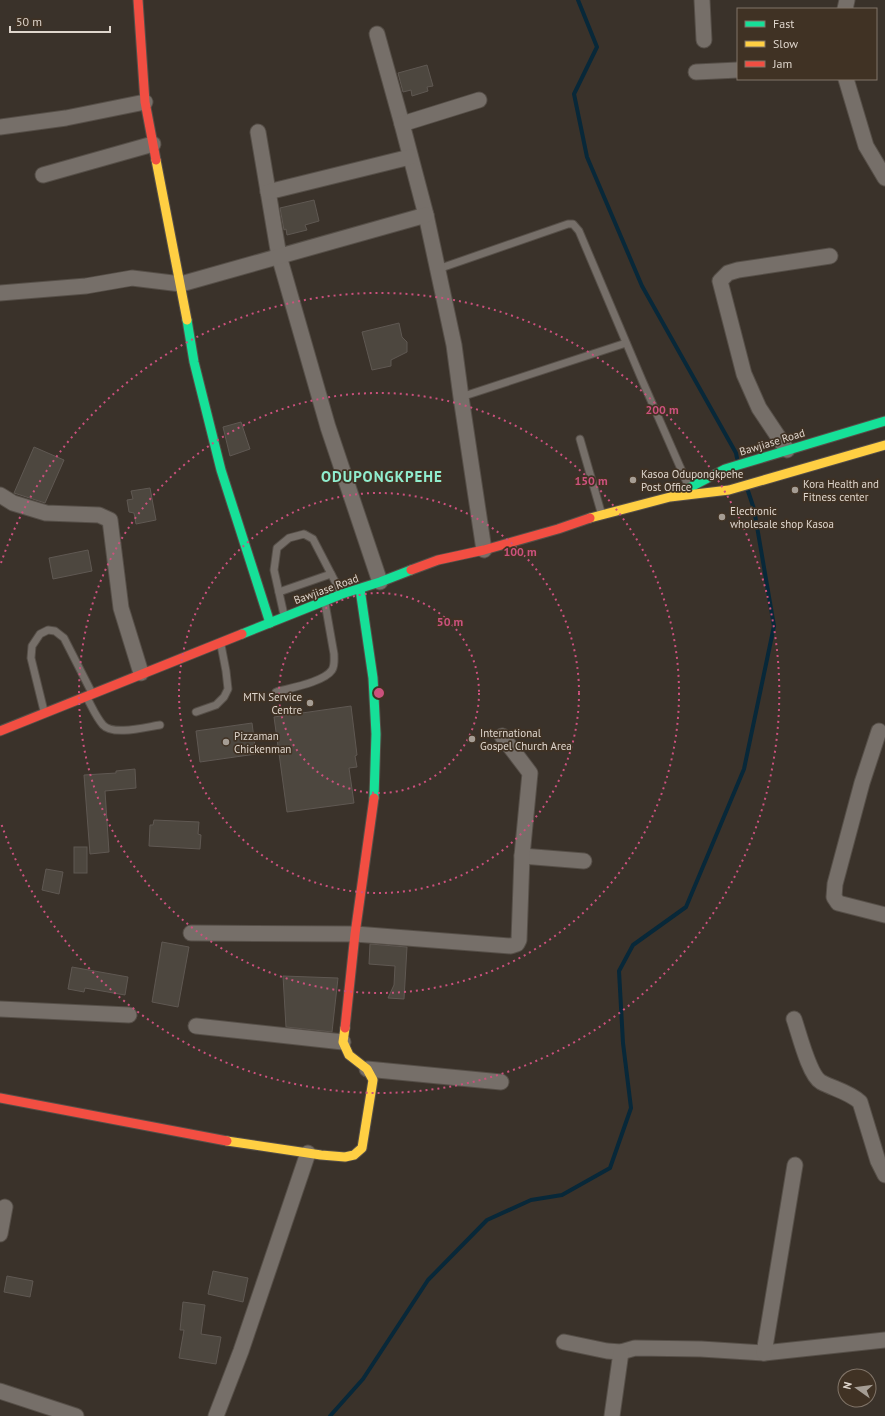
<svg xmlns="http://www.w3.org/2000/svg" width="885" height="1416" viewBox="0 0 885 1416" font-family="'PT Sans',sans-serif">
  <rect width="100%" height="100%" fill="#3a322a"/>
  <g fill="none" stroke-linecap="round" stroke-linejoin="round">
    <g stroke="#082839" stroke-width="4">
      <polyline points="578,0 597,47 574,94 587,157 642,286 736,453 737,458"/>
      <polyline points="330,1416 363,1379 428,1280 487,1220 531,1200 562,1195 610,1168 631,1108 623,1043 619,971 633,945 686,907 744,769 774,626 754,509 748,491"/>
    </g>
  </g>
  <g fill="#4d473f" stroke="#5f5852">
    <polygon points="427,65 433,86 427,87 428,91 412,96 411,90 403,92 398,73"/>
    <polygon points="314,200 319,221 305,225 307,230 287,235 286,229 284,230 280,208"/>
    <polygon points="399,323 402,337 407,342 407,352 391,360 391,366 372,370 362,332"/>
    <polygon points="241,422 250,449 230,456 223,427"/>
    <polygon points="34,447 64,460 45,503 14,493"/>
    <polygon points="150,488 156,520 136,524 134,513 129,512 127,500 133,499 131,491"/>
    <polygon points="88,550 92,571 53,579 49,558"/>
    <polygon points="351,706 357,755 355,756 357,767 349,768 354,803 287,812 274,717"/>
    <polygon points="252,723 256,754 200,762 196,731"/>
    <polygon points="135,769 136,788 105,791 109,852 90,854 84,775 116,773 116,771"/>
    <polygon points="154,820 199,822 198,834 201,835 200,849 149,846 150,825 153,825"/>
    <rect x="74" y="847" width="13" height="26"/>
    <polygon points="46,869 63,872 59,894 42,890"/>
    <polygon points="162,942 189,947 178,1007 152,1002"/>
    <polygon points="370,944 407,947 404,999 388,998 394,985 395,966 369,964"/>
    <polygon points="72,967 128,977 125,995 85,988 84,992 68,989"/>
    <polygon points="283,976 338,978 332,1032 286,1027"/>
    <polygon points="213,1271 248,1278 243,1302 208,1294"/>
    <polygon points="7,1276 33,1281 30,1297 4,1292"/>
    <polygon points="183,1302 205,1305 201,1334 221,1337 216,1364 179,1358 184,1330 180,1330"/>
  </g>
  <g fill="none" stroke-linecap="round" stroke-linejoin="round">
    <defs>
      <g id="lane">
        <polyline points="438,269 568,224 573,224 579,231 642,380 688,485"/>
        <polyline points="461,397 626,343"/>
        <polyline points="580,439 601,512"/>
        <polyline points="279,592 331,574"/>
        <polyline points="284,615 274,570 277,548 289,538 304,534 313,539 341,593"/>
        <path d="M276 692C290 688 324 682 332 670 335 665 334 660 334 654L325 603"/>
        <path d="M87 698C92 707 96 717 103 725 113 736 146 727 160 725"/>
        <polyline points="44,711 31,658 32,646 40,634 48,630 55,631 64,638 92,693"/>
        <polyline points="196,712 216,705 224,697 228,689 226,671 221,645"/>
      </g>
      <g id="street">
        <polyline points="702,0 704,40"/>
        <polyline points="845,9 847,0"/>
        <polyline points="377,34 402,124"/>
        <polyline points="696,72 738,70"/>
        <polyline points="846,79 866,146 885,178"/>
        <polyline points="479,100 402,124 426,215 454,345 461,397 484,550"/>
        <polyline points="0,127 66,118 145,102"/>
        <polyline points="258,132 279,256 328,427 380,582"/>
        <polyline points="43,175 153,144"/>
        <polyline points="268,192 410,157"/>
        <polyline points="0,293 86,286 132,278 181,284 426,215"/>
        <polyline points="787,450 759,408 744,374 720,281 728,273 738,270 830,256"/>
        <polyline points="0,495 13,503 46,513 99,515 110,520 121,608 141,673"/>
        <polyline points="879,731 862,783 835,884 834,897 838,903 885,915"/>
        <polyline points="522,856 584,861"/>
        <polyline points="191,933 355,934 511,946 517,944 519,940 522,856 530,773 524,765 502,736"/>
        <polyline points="0,1009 129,1015"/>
        <path d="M794 1019C799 1033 809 1075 821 1082 834 1089 849 1092 860 1102L878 1161 885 1175"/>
        <polyline points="196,1026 343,1042"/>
        <polyline points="367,1069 501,1082"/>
        <polyline points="0,1234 5,1207"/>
        <polyline points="564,1342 607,1351 621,1352 635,1348 701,1349 764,1353 885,1340"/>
        <polyline points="764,1353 795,1165"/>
        <polyline points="0,1391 76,1416"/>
        <polyline points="216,1416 241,1351 308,1153"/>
        <polyline points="612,1416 621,1352"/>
      </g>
      <g id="fast">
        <polyline points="187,320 194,362 221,470 270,623"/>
        <polyline points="685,490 725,469 885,421"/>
        <polyline points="360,589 373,678 376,734 374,798"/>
        <polyline points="242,634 342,594 380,582 411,570"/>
      </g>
      <g id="slow">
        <polyline points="156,160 187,320"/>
        <polyline points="590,518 670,497 729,490 885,445"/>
        <polyline points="227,1141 321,1155 345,1157 354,1155 362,1148 373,1080 367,1069 349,1055 343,1042 345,1028"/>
      </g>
      <g id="jam">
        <polyline points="138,0 145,102 156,160"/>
        <polyline points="411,570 438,560 484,550 558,529 590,518"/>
        <polyline points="0,731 242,634"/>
        <polyline points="345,1028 355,934 374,798"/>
        <polyline points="0,1098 227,1141"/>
      </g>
    </defs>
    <use href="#lane" stroke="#564f48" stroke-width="9"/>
    <use href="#street" stroke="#564f48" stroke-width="17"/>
    <use href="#fast" stroke="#564f48" stroke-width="11"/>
    <use href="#slow" stroke="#564f48" stroke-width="11"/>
    <use href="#jam" stroke="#564f48" stroke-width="11"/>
    <use href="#lane" stroke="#766f69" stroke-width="7"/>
    <use href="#street" stroke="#766f69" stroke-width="15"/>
    <use href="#fast" stroke="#16e098" stroke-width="9"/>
    <use href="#slow" stroke="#ffcf43" stroke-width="9"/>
    <use href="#jam" stroke="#f24e42" stroke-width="9"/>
  </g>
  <g fill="none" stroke="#cb517d" stroke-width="2" stroke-dasharray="2 4">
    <circle cx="379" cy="693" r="100"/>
    <circle cx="379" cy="693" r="200"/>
    <circle cx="379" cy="693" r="300"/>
    <path d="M1 563A400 400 0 1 1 1 823"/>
  </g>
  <g fill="#a59d94" stroke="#403224" stroke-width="1.5">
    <circle cx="633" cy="480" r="4"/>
    <circle cx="795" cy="490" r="4"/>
    <circle cx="722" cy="517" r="4"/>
    <circle cx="310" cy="703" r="4"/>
    <circle cx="472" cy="739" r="4"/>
    <circle cx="226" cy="742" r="4"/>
  </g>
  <g text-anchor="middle" stroke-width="3.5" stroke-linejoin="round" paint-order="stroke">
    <g font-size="11" fill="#dfd6cd" stroke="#403224">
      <text transform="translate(772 442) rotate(-17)" y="4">Bawjiase Road</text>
      <text transform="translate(326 589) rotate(-20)" y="4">Bawjiase Road</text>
    </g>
    <g font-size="11" fill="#dfd6cd" stroke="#403224" text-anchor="start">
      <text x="641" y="478">Kasoa Odupongkpehe<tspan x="641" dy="13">Post Office</tspan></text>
      <text x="803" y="488">Kora Health and<tspan x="803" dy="13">Fitness center</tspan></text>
      <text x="730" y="515">Electronic<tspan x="730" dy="13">wholesale shop Kasoa</tspan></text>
      <text x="302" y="701" text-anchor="end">MTN Service<tspan x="302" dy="13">Centre</tspan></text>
      <text x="480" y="737">International<tspan x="480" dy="13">Gospel Church Area</tspan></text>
      <text x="234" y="740">Pizzaman<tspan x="234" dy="13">Chickenman</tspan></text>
    </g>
    <g font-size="15" font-weight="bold" letter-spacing="1" fill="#90edce" stroke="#403224">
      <text x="382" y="482">ODUPONGKPEHE</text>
    </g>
  </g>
  <circle cx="379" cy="693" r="6" fill="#cb517d" stroke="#403224" stroke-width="2"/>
  <g font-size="12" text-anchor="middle" font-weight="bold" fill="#cb517d" stroke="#403224" stroke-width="3.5" stroke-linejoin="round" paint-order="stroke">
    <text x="662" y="414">200 m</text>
    <text x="591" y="485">150 m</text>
    <text x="520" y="556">100 m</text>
    <text x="450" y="626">50 m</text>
  </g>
  <rect x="737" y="8" width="140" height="72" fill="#403224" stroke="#807468"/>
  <rect x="745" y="21" width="20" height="6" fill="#16e098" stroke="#807468"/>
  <text x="773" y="28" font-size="12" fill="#dfd6cd">Fast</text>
  <rect x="745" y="41" width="20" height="6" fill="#ffcf43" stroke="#807468"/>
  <text x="773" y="48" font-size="12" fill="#dfd6cd">Slow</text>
  <rect x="745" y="61" width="20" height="6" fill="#f24e42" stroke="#807468"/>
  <text x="773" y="68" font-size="12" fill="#dfd6cd">Jam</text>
  <g transform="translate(857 1388) rotate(284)"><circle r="19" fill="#403224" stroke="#807468"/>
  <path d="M0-3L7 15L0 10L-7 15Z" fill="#a59d94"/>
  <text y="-6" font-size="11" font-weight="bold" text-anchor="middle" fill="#dfd6cd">N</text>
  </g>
  <path d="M10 26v6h100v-6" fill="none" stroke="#dfd6cd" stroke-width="2"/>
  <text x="16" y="26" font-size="12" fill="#dfd6cd" stroke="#403224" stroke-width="3" paint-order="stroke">50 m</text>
</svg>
